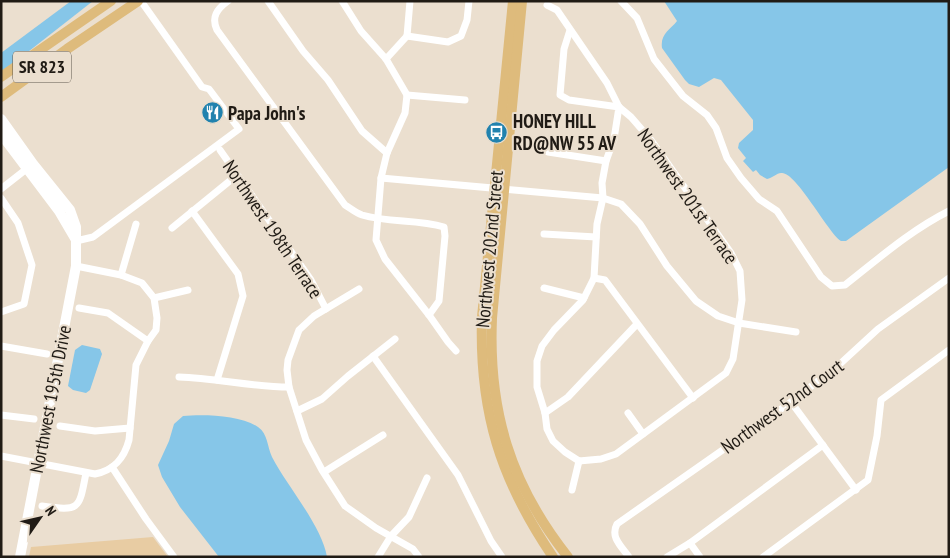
<svg xmlns="http://www.w3.org/2000/svg" width="950" height="558" viewBox="0 0 950 558" font-family="'PT Sans Narrow',sans-serif">
  <rect width="100%" height="100%" fill="#ebdfcf"/>
  <polygon fill="#e8cca3" points="153,537 168,557 29,557 31,547"/>
  <g fill="#86c6e8">
    <polygon points="71,1 93,1 1,73 1,53"/>
    <path d="M664 1H949V167L846 241H841C827 231 795 170 781 173 777 173 772 178 767 179L760 175 756 170 753 172 743 161 746 158 738 148 739 143 753 130V120L721 80 714 78 699 87 689 84 685 80 662 48C660 34 670 30 677 21Z"/>
    <polygon points="82,345 100,349 102,354 90,390 86,393 73,390 68,386 75,350"/>
    <path d="M183 416C203 414 241 415 258 427 268 434 267 446 272 457 287 486 322 526 327 557H219L180 507 162 477 158 465 169 441 174 424Z"/>
  </g>
  <g fill="none" stroke-linecap="round" stroke-linejoin="round">
    <g stroke="#fff" stroke-width="7">
      <path d="M228 1C217 9 211 17 217 30L345 205C350 208 356 213 362 215 389 223 417 219 444 227L445 236 439 301 429 315"/>
      <polyline points="268,1 303,51 328,80 362,131 387,153"/>
      <polyline points="342,1 361,31 386,59 407,95 405,113 387,153 381,178 376,240 385,259 429,315 448,342 456,351"/>
      <path d="M621 1 637 18 654 59 683 96 707 115 716 128 727 158 741 178 759 199 777 211 821 277 832 286 845 285C878 259 911 230 949 211"/>
      <polyline points="547,5 557,10 607,83 619,107 631,117 651,140 731,253 740,271 742,300 733,359 726,373 616,454 601,459 579,461"/>
      <polyline points="570,30 564,49 560,95 569,100 619,107 614,139 606,161 602,183 603,198 597,224 594,278 583,300 554,330 542,346 537,361 537,387 545,413 547,429 553,441 565,452 579,461"/>
      <polyline points="407,36 448,42 461,36 467,20 469,1"/>
      <polyline points="407,36 410,1"/>
      <polyline points="386,59 407,36"/>
      <polyline points="407,95 465,100"/>
      <polyline points="220,150 311,280 326,309"/>
      <polyline points="548,152 606,161"/>
      <polyline points="381,178 603,198 621,204 640,224 667,266 696,301 718,316 739,323 796,332"/>
      <polyline points="1,189 29,167"/>
      <polyline points="1,198 18,223 32,265 24,304 1,312"/>
      <polyline points="192,211 238,274 243,296 217,380"/>
      <polyline points="172,228 237,175"/>
      <polyline points="544,234 596,237"/>
      <polyline points="76,241 93,237 239,129 209,89 202,87 141,1"/>
      <polyline points="121,275 136,224"/>
      <polyline points="594,278 605,280 693,398"/>
      <polyline points="544,288 584,298"/>
      <polyline points="359,289 314,316 299,330 288,360 287,370 289,387 306,440 322,470 345,506 376,528 413,549 419,557"/>
      <polyline points="154,298 188,290"/>
      <polyline points="79,308 108,313 148,341"/>
      <polyline points="1,346 47,354"/>
      <polyline points="373,356 458,475 491,541 502,557"/>
      <path d="M179 377C216 378 252 387 289 387"/>
      <polyline points="791,402 856,490"/>
      <polyline points="297,411 322,399 348,376 395,339"/>
      <polyline points="545,413 568,397 637,324"/>
      <polyline points="628,413 643,434"/>
      <polyline points="1,415 34,419"/>
      <polyline points="60,426 95,431 130,428"/>
      <path d="M1 456 95 474C114 470 124 459 129 440L136 365 148 341 156 330 157 318 154 298 142 283 121 275 76 266"/>
      <polyline points="112,467 146,519 174,557"/>
      <polyline points="324,472 383,435"/>
      <polyline points="572,490 579,461"/>
      <path d="M42 506C80 511 79 510 86 473"/>
      <polyline points="690,543 700,557"/>
      <polyline points="378,557 391,536 409,517 427,478"/>
      <path d="M629 557C621 546 610 537 617 524L791 402 841 363 878 329 949 278"/>
      <polyline points="667,557 690,543 823,445"/>
      <polyline points="763,557 868,480 877,436 881,400 949,350"/>
    </g>
    <g stroke="#fff" stroke-width="10">
      <polyline points="1,119 33,164 70,210 76,227 76,266 20,557"/>
      <polyline points="1,134 59,211 76,240"/>
    </g>
    <g stroke="#debb7c" stroke-width="10">
      <path d="M513 1 482 317C479 411 500 479 553 557"/>
      <path d="M522 1 492 318C488 410 510 484 568 557"/>
      <polyline points="1,77 111,1"/>
      <polyline points="1,97 67,49 138,1"/>
    </g>
  </g>
  <defs>
    <symbol id="restaurant-disc" viewBox="-11 -11 22 22"><circle r="9.5" fill="#2182ae" stroke="#ebdfcf"/><path d="M-5-6h1v4h1v-4h1v4h1v-4h1v5L-1.5 .5V6h-2V.5L-5-1ZM5-6V6H3V1.5H1.5Q1.5-4 5-6Z" fill="#fff"/></symbol>
    <symbol id="bus-disc" viewBox="-11 -11 22 22"><circle r="9.5" fill="#2182ae" stroke="#ebdfcf"/><path d="M-5-6H5V4H4V6H2V4H-2V6H-4V4H-5ZM-3.5-4V0h7V-4ZM-3.5 1.2v1.5H-2V1.2ZM2 1.2v1.5H3.5V1.2Z" fill="#fff"/></symbol>
  </defs>
  <g fill-rule="evenodd">
    <use href="#restaurant-disc" x="200" y="100" width="25" height="25"/>
    <use href="#bus-disc" x="484" y="120" width="25" height="25"/>
  </g>
  <g text-anchor="middle" stroke-width="4" stroke-linejoin="round" paint-order="stroke">
    <rect fill="#ebdfcf" stroke="#5d564d" stroke-width="1" x="13" y="51.5" width="58" height="31" rx="4"/>
    <g font-size="18" font-weight="bold" fill="#201b15">
      <text x="42" y="73">SR 823</text>
    </g>
    <g font-size="19" font-weight="bold" fill="#201b15" stroke="#ebdfcf" text-anchor="start">
      <text x="228" y="120">Papa John's</text>
      <text x="513" y="128">HONEY HILL<tspan x="513" dy="22">RD@NW 55 AV</tspan></text>
    </g>
    <g font-size="19" fill="#201b15" stroke="#ebdfcf">
      <text transform="translate(688 196) rotate(55)" y="7">Northwest 201st Terrace</text>
      <text transform="translate(273 229) rotate(56)" y="7">Northwest 198th Terrace</text>
      <text transform="translate(489 249) rotate(-85)" y="7">Northwest 202nd Street</text>
      <text transform="translate(50 399) rotate(-79)" y="7">Northwest 195th Drive</text>
      <text transform="translate(782 406) rotate(-36)" y="7">Northwest 52nd Court</text>
    </g>
  </g>
  <rect width="950" height="558" fill="none" stroke="#201b15" stroke-width="5"/>
  <g transform="translate(40 518) rotate(56)" stroke="#ebdfcf" stroke-width="4" paint-order="stroke">
  <path d="M0-4L9 19L0 12L-9 19Z" fill="#201b15"/>
  <text y="-8" font-size="14" font-weight="bold" text-anchor="middle" fill="#201b15">N</text>
  </g>
</svg>
